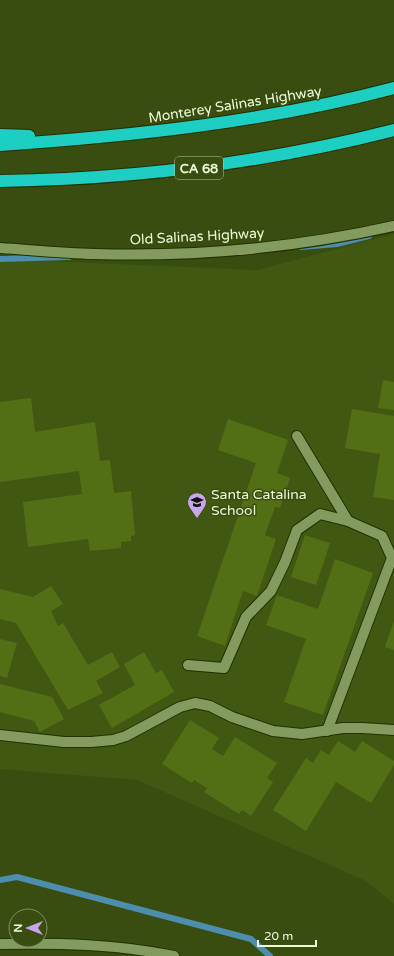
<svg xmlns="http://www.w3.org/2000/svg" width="394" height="956" viewBox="0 0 394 956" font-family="'Varela Round',sans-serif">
  <rect width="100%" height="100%" fill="#384d0f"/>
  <polygon fill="#415812" points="394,234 394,904 366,881 137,780 0,769 0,259 257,270"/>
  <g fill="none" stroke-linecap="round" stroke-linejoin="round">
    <g stroke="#4d8eac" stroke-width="6">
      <polyline points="301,247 337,244 369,236"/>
      <polyline points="0,259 69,257"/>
      <polyline points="0,880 17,877 251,939 270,956"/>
    </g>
  </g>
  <g fill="#536f16">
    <polygon points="383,380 394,382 394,410 378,408"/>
    <polygon points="31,398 35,432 95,422 100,461 110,460 114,493 131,491 135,535 131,536 131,541 121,542 121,548 90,551 88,539 28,547 23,502 82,494 79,471 0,482 0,402"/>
    <polygon points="352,409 394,416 394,500 373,497 380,454 345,448"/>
    <polygon points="228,419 288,440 277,473 290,478 280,508 275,507 265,535 276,539 257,596 243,591 225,646 197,636 256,463 218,450"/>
    <polygon points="305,535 330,543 316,585 291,577"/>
    <polygon points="335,559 373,573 323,715 284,702 306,639 266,625 277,595 318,609"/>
    <polygon points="51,586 63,604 51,611 58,626 63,623 88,665 112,652 120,667 96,681 103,693 68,710 16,623 0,619 0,589 33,597"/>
    <polygon points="394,621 394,650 385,647"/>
    <polygon points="0,639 17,643 7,678 0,676"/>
    <polygon points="144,652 156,673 162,670 174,692 112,728 99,705 135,685 124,664"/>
    <polygon points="0,684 52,697 64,719 40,732 34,721 0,712"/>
    <polygon points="190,720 219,738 212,749 223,756 235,737 277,763 267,778 273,782 251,816 242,810 239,814 204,792 207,788 194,780 192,783 162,764"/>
    <polygon points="338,741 355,752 362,741 394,761 394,765 371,803 336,782 306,831 273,810 306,758 313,763 321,750 329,755"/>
  </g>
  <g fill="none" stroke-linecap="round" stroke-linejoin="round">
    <defs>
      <g id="service">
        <polyline points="297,436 348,521"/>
        <polyline points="188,665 224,668 246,617 271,591 285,562 297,530 320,514 348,521 382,536 392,558 327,731"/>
        <polyline points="0,735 64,742 91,742 113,740 126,736 180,707 195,703 210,706 232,717 273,731 302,734 343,728 362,728 394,730"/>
      </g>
      <path id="minor" d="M0 248C31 250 62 253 94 254 194 257 296 248 394 226"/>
      <path id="tertiary" d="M0 944C59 943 117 944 174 956"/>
      <g id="motorway">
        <polyline points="0,135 29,136"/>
        <path d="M0 145C133 136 265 122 394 88"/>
        <path d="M0 181C133 179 265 163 394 130"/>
      </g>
    </defs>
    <use href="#service" stroke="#223102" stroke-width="12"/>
    <use href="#minor" stroke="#223102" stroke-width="12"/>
    <use href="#tertiary" stroke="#223102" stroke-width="12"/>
    <use href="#motorway" stroke="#223102" stroke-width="14"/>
    <use href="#service" stroke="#839b5f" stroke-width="10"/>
    <use href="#minor" stroke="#839b5f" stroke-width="10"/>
    <use href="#tertiary" stroke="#839b5f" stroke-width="10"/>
    <use href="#motorway" stroke="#1ccfc2" stroke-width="12"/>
  </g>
  <defs>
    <symbol id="school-pin" viewBox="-11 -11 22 30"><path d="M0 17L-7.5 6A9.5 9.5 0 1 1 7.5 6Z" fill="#c9a5ee" stroke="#384d0f"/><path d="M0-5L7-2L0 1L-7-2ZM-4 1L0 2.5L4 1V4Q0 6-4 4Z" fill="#111"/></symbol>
  </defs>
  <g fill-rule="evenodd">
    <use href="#school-pin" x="186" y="491" width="22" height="30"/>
  </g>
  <g text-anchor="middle" stroke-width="3" stroke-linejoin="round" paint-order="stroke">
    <rect fill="#384d0f" stroke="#b6c69d" stroke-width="1" x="175" y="157" width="48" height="22" rx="3"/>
    <g font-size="13" font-weight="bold" fill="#ecfada">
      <text x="199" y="173">CA 68</text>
    </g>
    <g font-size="14" fill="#ecfada" stroke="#384d0f">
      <text transform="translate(235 104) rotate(-9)" y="5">Monterey Salinas Highway</text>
      <text transform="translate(197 236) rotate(-3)" y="5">Old Salinas Highway</text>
    </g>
    <g font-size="14" fill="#ecfada" stroke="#384d0f" text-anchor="start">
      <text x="211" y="499">Santa Catalina<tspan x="211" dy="16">School</tspan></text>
    </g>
  </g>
  <g transform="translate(28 928) rotate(270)"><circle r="19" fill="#384d0f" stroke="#809260"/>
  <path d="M0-3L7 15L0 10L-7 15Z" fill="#c9a5ee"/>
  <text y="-6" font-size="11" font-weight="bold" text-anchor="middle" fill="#ecfada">N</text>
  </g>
  <path d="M258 940v6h58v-6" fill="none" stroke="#ecfada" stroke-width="2"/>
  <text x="264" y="940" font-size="12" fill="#ecfada" stroke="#384d0f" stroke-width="3" paint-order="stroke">20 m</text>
</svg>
